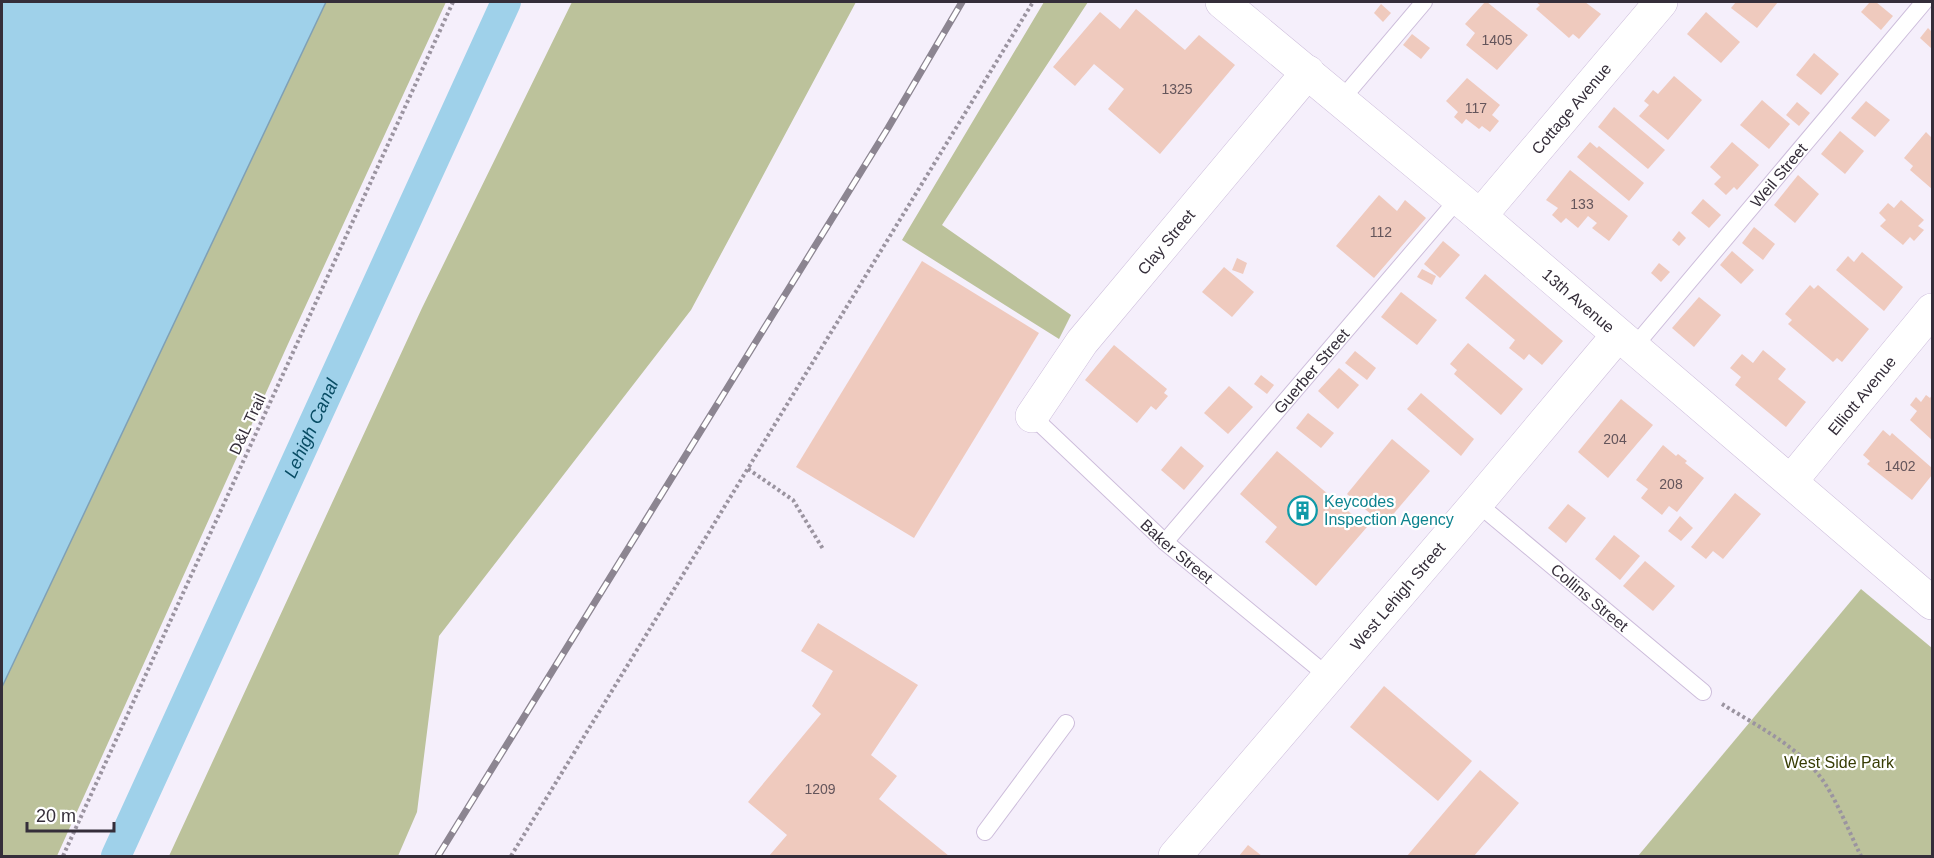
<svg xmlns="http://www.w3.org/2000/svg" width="1934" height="858" viewBox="0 0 1934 858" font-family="Arial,sans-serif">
  <rect width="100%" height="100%" fill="#f5effb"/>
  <g fill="#bcc29b">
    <polygon points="326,2 446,2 288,344 57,856 2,856 2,687"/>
    <polygon points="572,2 856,2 691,310 439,636 417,812 398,856 169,856 422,308"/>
    <polygon points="1044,2 1088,2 942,225 1071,315 1059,339 902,240"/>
    <polygon points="1861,589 1932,648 1932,856 1638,856"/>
  </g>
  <polygon fill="#9fd1ea" stroke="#7fa0b5" stroke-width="1.5" points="2,2 326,2 2,687"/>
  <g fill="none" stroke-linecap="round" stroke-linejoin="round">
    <path stroke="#9fd1ea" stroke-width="30" id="s1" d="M116 856 506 2"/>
  </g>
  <g fill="#efcabe">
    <polygon points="1485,2 1487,2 1528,35 1497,70 1466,45 1475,33 1465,24"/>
    <polygon points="1536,2 1585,2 1601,14 1579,39 1573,34 1569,38 1536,9 1540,5"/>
    <polygon points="1736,2 1778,2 1757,28 1731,8"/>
    <polygon points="1870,2 1876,2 1893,16 1881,30 1861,12"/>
    <polygon points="1381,4 1391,13 1383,22 1374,13"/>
    <polygon points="1136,9 1185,50 1199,35 1235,65 1160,154 1108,109 1124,89 1094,64 1075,86 1053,67 1100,12 1120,29"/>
    <polygon points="1706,12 1740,42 1721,63 1687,34"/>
    <polygon points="1928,28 1932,32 1932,49 1920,38"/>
    <polygon points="1412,34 1430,48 1421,59 1403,45"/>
    <polygon points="1814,53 1839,74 1821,95 1796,75"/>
    <polygon points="1674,76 1702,100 1668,140 1639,116 1649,105 1644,101 1653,90 1658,94"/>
    <polygon points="1467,78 1500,105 1492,115 1499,121 1490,132 1482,126 1479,129 1466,119 1462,124 1454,117 1458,112 1446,101"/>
    <polygon points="1762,100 1790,124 1769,149 1740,125"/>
    <polygon points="1866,101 1890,120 1875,137 1851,118"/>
    <polygon points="1797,102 1810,113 1799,126 1786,115"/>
    <polygon points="1614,107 1665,150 1648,169 1598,127"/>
    <polygon points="1840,131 1864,151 1845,174 1821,154"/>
    <polygon points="1926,132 1932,138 1932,189 1910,170 1913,166 1904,158"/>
    <polygon points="1590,142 1597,148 1599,146 1644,183 1629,201 1577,157"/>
    <polygon points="1732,142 1759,165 1737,190 1734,187 1726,195 1714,184 1721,177 1710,167"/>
    <polygon points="1570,170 1628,216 1609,241 1592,228 1597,223 1588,216 1578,228 1566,218 1561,223 1552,215 1558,208 1546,200"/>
    <polygon points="1798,175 1819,194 1795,223 1774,205"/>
    <polygon points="1379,195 1397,211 1405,200 1426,218 1374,278 1336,246"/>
    <polygon points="1703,199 1721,215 1709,228 1691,213"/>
    <polygon points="1901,200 1924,220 1918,226 1924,230 1914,241 1910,237 1903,245 1880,226 1886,220 1879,213 1888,203 1894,208"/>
    <polygon points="1754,227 1775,244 1763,260 1742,243"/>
    <polygon points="1679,231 1686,238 1679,246 1672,240"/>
    <polygon points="1443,241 1460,255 1440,278 1424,264"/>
    <polygon points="1732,251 1754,270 1741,284 1720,265"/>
    <polygon points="1862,252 1903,287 1884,311 1836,270 1848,256 1854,262"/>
    <polygon points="1237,258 1247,263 1243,274 1232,270"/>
    <polygon points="922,261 1039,333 914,538 796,467"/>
    <polygon points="1659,263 1670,272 1661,282 1651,273"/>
    <polygon points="1224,267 1254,292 1232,317 1202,292"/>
    <polygon points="1422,269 1436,276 1432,285 1417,277"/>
    <polygon points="1485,274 1563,341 1542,365 1529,354 1524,360 1509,348 1515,340 1465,298"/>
    <polygon points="1810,285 1814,289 1818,285 1869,329 1842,362 1837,358 1833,362 1788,324 1792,320 1785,314"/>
    <polygon points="1401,292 1437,320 1417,345 1381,317"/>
    <polygon points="1699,297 1721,315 1694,347 1672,328"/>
    <polygon points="1468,343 1523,389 1501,415 1454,374 1457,370 1450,364"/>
    <polygon points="1114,345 1167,389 1164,393 1168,396 1156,410 1151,406 1137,423 1085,380"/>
    <polygon points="1763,350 1786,369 1778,379 1806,402 1786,427 1735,385 1741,377 1730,368 1742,354 1753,363"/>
    <polygon points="1355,351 1376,368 1367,380 1345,363"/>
    <polygon points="1339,368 1359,385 1338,409 1318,391"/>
    <polygon points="1261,375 1274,385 1267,394 1254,384"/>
    <polygon points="1229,386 1253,407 1228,434 1204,413"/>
    <polygon points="1421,393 1474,439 1461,456 1407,409"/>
    <polygon points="1926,395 1930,398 1932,395 1932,440 1910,420 1917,411 1910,405 1916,397 1921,402"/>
    <polygon points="1621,399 1653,425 1608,478 1578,452"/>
    <polygon points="1308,413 1334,433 1321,448 1296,428"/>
    <polygon points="1883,430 1890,436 1892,433 1932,468 1932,475 1912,500 1867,464 1870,461 1863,455"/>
    <polygon points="1392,439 1430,471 1384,525 1347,494"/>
    <polygon points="1663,445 1676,456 1678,454 1687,461 1685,463 1704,478 1677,512 1669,506 1662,515 1641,498 1648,489 1636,480"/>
    <polygon points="1181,446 1204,466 1184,490 1161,470"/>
    <polygon points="1277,451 1367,527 1316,586 1265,542 1277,527 1240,494"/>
    <polygon points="1735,493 1761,514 1723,559 1713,551 1706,559 1691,547"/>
    <polygon points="1568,504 1586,518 1566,543 1548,528"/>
    <polygon points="1680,516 1693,528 1681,541 1668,531"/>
    <polygon points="1614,535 1640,556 1620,580 1595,559"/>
    <polygon points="1645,561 1675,586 1653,611 1623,586"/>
    <polygon points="818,623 918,685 871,755 897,776 879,799 949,856 769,856 787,835 748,802 821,714 812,706 833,671 801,651"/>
    <polygon points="1384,686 1472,761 1438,801 1350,727"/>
    <polygon points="1480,770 1519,803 1474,856 1407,856"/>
    <polygon points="1248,845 1262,856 1239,856"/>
  </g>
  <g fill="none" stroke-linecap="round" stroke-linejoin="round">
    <defs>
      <g id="service">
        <polyline points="1341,100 1424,2"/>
        <path id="s2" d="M1633 348 1924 2"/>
        <path id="s3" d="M1032 416 1165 542 1329 677"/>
        <path id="s4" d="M1477 503 1703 692"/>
        <path id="s5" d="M1165 542 1459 198"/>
        <polyline points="985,832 1066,723"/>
      </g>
      <g id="minor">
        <path id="s6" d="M1222 2 1480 216 1932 603"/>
        <path id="s7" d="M1480 216 1661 2"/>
        <path id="s8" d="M1032 416 1082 342 1308 72"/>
        <path id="s9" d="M1791 481 1932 310"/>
        <path id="s10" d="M1175 856 1477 503 1618 335"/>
      </g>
    </defs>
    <use href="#service" stroke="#cdbddb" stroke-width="18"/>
    <use href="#minor" stroke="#cdbddb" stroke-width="34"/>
    <g stroke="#9b94a0" stroke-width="4" stroke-dasharray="3 3" stroke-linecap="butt">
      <polyline points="748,469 793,500 823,549"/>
      <path d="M1722 704C1757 726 1800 747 1824 782 1839 805 1849 832 1861 856"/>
      <polyline points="63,856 453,2"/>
      <polyline points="511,856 1033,2"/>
    </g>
    <use href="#service" stroke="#fff" stroke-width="16"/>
    <use href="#minor" stroke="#fff" stroke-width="33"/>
    <defs>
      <polyline id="rail" points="438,856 888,128 962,2"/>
    </defs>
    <use href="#rail" stroke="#8c8591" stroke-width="7"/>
    <use href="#rail" stroke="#fff" stroke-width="4.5" stroke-dasharray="14" stroke-linecap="butt"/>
  </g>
  <defs>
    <symbol id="building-ring" viewBox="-11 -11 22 22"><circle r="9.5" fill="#fff" stroke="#0f9aa8" stroke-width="1.5"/><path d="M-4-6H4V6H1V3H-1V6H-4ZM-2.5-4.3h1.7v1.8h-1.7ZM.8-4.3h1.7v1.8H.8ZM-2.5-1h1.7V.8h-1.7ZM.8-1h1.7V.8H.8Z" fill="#0f9aa8"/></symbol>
  </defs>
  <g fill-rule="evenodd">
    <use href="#building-ring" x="1286" y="494" width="33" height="33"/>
  </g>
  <g text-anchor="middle" stroke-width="4.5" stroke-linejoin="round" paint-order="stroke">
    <g font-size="14" fill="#64555b">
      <text x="1497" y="45">1405</text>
      <text x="1177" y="94">1325</text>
      <text x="1476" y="113">117</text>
      <text x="1582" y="209">133</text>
      <text x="1381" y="237">112</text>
      <text x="1615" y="444">204</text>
      <text x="1900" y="471">1402</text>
      <text x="1671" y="489">208</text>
      <text x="820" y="794">1209</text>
    </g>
    <g font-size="16" fill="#352e3a" stroke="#fff">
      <text dy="6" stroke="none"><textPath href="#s7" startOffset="141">Cottage Avenue</textPath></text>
      <text dy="6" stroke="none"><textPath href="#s2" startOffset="226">Weil Street</textPath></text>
      <text dy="6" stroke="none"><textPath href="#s8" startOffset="220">Clay Street</textPath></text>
      <text dy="6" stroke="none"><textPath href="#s6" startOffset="465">13th Avenue</textPath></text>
      <text dy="6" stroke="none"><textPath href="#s5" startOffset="225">Guerber Street</textPath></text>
      <text dy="6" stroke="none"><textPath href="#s9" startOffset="111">Elliott Avenue</textPath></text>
      <text transform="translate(247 424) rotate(-65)" y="6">D&amp;L Trail</text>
      <text dy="6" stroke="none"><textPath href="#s3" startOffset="198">Baker Street</textPath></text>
      <text dy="6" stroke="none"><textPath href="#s10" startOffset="342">West Lehigh Street</textPath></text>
      <text dy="6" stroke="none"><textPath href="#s4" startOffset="147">Collins Street</textPath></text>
    </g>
    <g font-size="16" fill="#0d838f" stroke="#fff" text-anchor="start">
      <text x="1324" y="507">Keycodes<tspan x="1324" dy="18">Inspection Agency</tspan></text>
    </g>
    <g font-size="16" fill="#383d05" stroke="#fff">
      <text x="1839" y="768">West Side Park</text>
    </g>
    <g font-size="18" font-style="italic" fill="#084c64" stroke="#fff">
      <text dy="6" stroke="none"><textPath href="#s1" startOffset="470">Lehigh Canal</textPath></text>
    </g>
  </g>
  <rect width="1934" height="858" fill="none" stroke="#352e3a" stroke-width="6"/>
  <path d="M27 822v9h87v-9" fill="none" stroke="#352e3a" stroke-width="3"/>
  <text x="36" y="822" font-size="18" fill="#352e3a" stroke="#ffffff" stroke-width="4.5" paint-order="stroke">20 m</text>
</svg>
